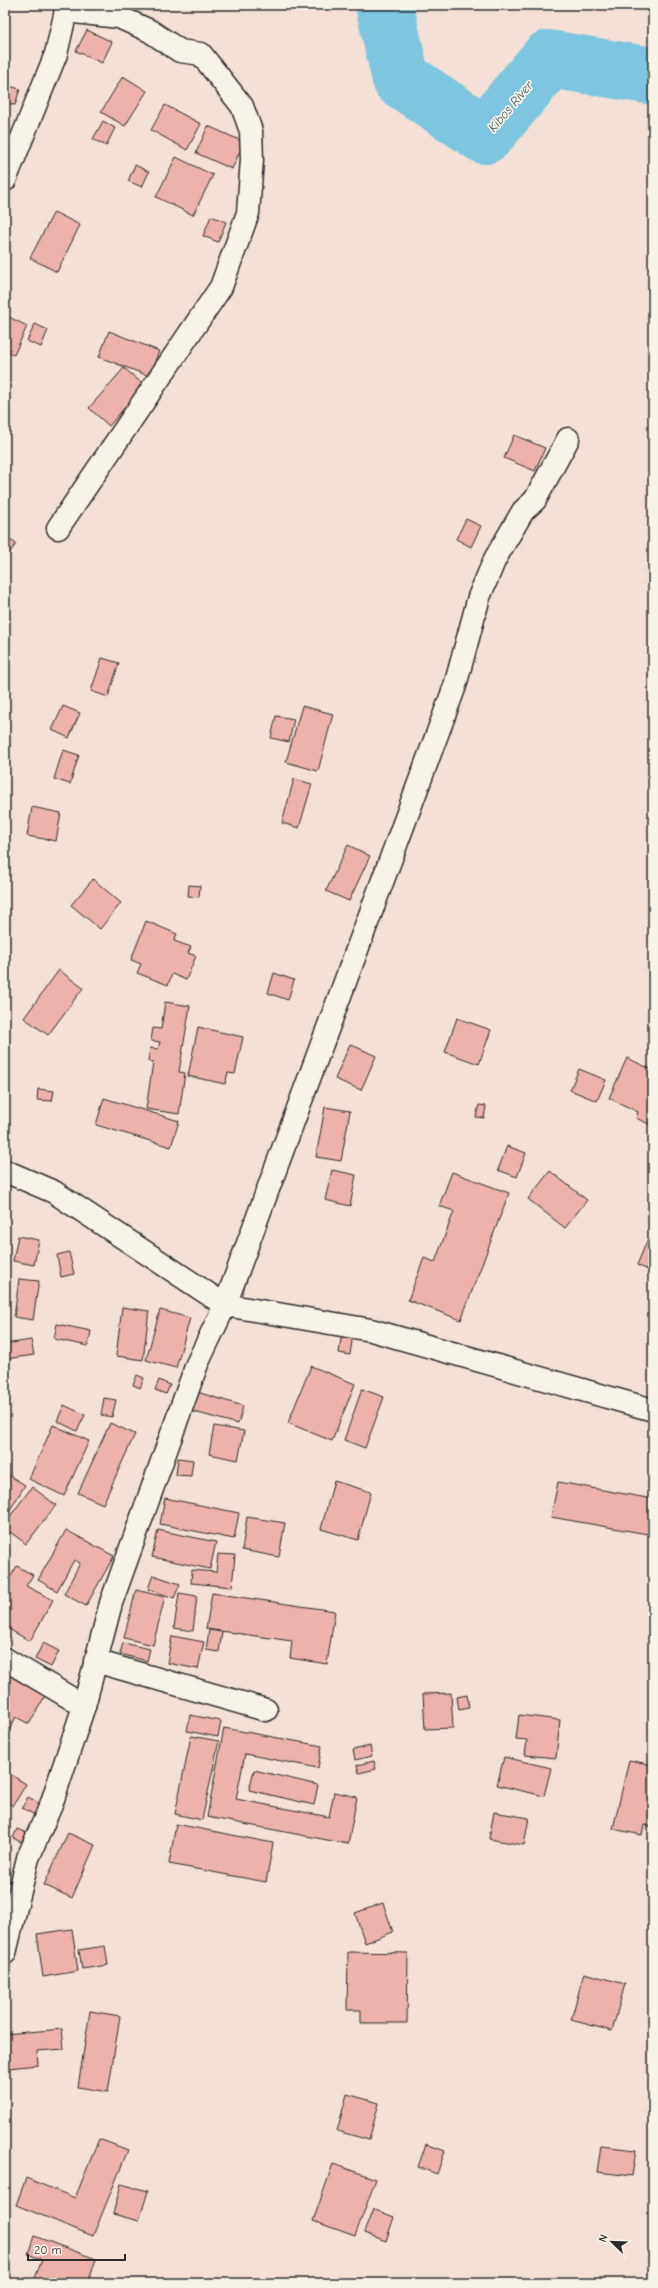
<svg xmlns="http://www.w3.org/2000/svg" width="658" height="2288" viewBox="0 0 658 2288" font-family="'Comic Neue',sans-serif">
  <rect width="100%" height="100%" fill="#f4e0d6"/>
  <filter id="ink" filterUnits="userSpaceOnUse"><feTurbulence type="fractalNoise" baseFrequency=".025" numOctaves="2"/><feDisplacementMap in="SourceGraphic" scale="8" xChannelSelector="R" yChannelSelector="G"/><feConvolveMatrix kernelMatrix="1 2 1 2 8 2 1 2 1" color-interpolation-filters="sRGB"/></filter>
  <g filter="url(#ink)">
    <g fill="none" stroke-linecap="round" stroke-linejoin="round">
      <polyline stroke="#7ec5df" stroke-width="58" points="384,5 401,79 485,135 549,59 653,76"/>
    </g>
    <g fill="#edb2ab" stroke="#2b2b2b">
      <polygon points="87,30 112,42 102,63 76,51"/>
      <polygon points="123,76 147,91 125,126 101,112"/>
      <polygon points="5,85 20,89 15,105 5,103"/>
      <polygon points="165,105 201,124 187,150 151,130"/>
      <polygon points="103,121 115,128 106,146 93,139"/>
      <polygon points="208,126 244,142 232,169 196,153"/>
      <polygon points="176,157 213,175 193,215 156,197"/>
      <polygon points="135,165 149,172 142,187 128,181"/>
      <polygon points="54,212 80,225 57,272 30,258"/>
      <polygon points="211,216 226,222 218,242 203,236"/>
      <polygon points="5,315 27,326 14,355 5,351"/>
      <polygon points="35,324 48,330 41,347 27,341"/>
      <polygon points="109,331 159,351 149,376 99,357"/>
      <polygon points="124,368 144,385 109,426 89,408"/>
      <polygon points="514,435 545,448 535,471 504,458"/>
      <polygon points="466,519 481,526 471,547 456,539"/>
      <polygon points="5,536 16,544 5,559"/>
      <polygon points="102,658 119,663 108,697 91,691"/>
      <polygon points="63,706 80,713 69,738 52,730"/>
      <polygon points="302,706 333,714 318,771 286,762"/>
      <polygon points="276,716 294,719 289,742 271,738"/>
      <polygon points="63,750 79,755 70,784 54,779"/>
      <polygon points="294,779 312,784 299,828 282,823"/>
      <polygon points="32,807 61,813 56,841 27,836"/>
      <polygon points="348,845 370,856 349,901 326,891"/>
      <polygon points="93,879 121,903 100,929 71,905"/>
      <polygon points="189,885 200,886 199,897 188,896"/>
      <polygon points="146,921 177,934 174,941 191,947 188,953 196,956 186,980 172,974 168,985 137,973 141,964 131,960"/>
      <polygon points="59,970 83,988 48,1035 24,1018"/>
      <polygon points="274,973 294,980 288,1000 268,993"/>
      <polygon points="165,1002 190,1006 179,1072 185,1073 179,1114 146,1109 153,1062 148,1061 150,1048 158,1049 160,1042 151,1041 153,1028 161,1029"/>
      <polygon points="457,1018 491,1030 479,1064 445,1052"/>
      <polygon points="198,1027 243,1037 235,1074 228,1073 225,1084 188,1076"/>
      <polygon points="350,1044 376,1056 361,1090 335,1079"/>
      <polygon points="627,1058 653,1070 653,1126 636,1118 638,1112 609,1098"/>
      <polygon points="579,1069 606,1080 597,1101 570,1090"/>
      <polygon points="38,1089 54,1091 52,1101 37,1100"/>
      <polygon points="104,1098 179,1121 171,1147 96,1125"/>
      <polygon points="479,1105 486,1106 484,1118 476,1117"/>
      <polygon points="325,1107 350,1111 341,1161 316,1157"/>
      <polygon points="507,1146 526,1153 517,1177 498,1170"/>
      <polygon points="332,1170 356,1175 350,1206 325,1200"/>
      <polygon points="550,1171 587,1200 565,1228 528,1199"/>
      <polygon points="452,1172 509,1193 461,1320 408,1300 424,1258 435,1262 454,1211 439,1206"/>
      <polygon points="652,1229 653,1229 653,1272 637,1265"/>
      <polygon points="18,1236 39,1240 34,1265 13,1261"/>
      <polygon points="69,1252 74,1274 61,1277 57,1255"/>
      <polygon points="19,1279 39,1281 33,1320 14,1317"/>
      <polygon points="122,1307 149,1311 143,1360 116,1356"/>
      <polygon points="160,1310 190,1318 176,1368 146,1360"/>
      <polygon points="57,1324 91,1331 88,1346 54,1339"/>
      <polygon points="342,1332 353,1334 350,1355 339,1353"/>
      <polygon points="31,1340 34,1355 6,1359 5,1344"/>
      <polygon points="311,1366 355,1384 332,1441 288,1423"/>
      <polygon points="137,1375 144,1378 140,1388 133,1385"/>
      <polygon points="159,1380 170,1385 166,1394 155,1390"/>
      <polygon points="362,1389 384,1397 365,1448 344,1440"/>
      <polygon points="197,1392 243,1406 238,1424 191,1411"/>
      <polygon points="104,1398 116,1400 112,1417 101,1415"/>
      <polygon points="64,1405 85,1415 77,1431 57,1421"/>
      <polygon points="110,1423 135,1434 103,1504 78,1493"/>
      <polygon points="53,1425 89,1441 64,1496 29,1479"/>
      <polygon points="214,1426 244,1431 238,1460 209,1454"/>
      <polygon points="178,1458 193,1460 191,1476 176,1475"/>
      <polygon points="5,1473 25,1485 5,1518"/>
      <polygon points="334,1481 371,1492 358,1540 321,1529"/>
      <polygon points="558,1482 653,1499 653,1535 551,1517"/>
      <polygon points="32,1487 56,1505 26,1544 5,1528 5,1523"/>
      <polygon points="165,1498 239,1513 234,1539 160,1524"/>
      <polygon points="247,1517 285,1523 279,1557 242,1550"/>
      <polygon points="66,1530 114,1556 86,1606 64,1594 80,1563 74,1560 57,1591 38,1580"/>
      <polygon points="158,1530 216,1542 210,1569 152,1557"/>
      <polygon points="218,1554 235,1555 232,1587 191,1583 192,1570 216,1572"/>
      <polygon points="17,1566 33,1575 26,1586 53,1600 30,1641 5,1627 5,1586"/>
      <polygon points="153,1575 180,1584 174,1598 148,1589"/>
      <polygon points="136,1590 165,1597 153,1645 124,1638"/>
      <polygon points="179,1593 197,1596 193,1631 174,1628"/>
      <polygon points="212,1593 335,1611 327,1664 290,1658 292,1641 206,1629"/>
      <polygon points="209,1630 222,1632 219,1652 206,1650"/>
      <polygon points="172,1636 204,1642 198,1669 167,1663"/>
      <polygon points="43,1643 59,1651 51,1667 35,1659"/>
      <polygon points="123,1643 150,1649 147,1661 120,1654"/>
      <polygon points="5,1673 45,1696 29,1724 16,1717 5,1738"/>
      <polygon points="451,1693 453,1728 425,1729 423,1694"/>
      <polygon points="467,1695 469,1708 459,1710 457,1697"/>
      <polygon points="190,1715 221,1721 218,1737 187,1731"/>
      <polygon points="519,1715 560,1720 556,1758 525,1755 527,1740 516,1739"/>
      <polygon points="224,1728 322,1746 318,1768 245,1754 236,1799 329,1817 334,1792 357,1797 348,1844 207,1817"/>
      <polygon points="191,1736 219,1741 202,1820 175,1814"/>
      <polygon points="370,1746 372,1756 355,1760 353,1750"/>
      <polygon points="504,1757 551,1768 544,1796 497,1785"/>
      <polygon points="629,1760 653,1765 653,1827 644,1825 642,1835 613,1829"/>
      <polygon points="374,1761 376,1769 359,1773 357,1765"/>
      <polygon points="254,1770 318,1785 314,1805 249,1790"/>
      <polygon points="5,1771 26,1784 13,1806 5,1801"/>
      <polygon points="28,1797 41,1804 35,1815 22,1808"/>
      <polygon points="494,1812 529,1818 524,1845 489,1839"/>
      <polygon points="176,1824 273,1843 266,1882 169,1864"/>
      <polygon points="17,1829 29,1834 25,1844 13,1838"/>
      <polygon points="68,1833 95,1845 72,1898 44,1885"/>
      <polygon points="383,1903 393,1932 365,1943 355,1913"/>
      <polygon points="72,1929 78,1971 43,1977 37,1934"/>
      <polygon points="105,1946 108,1965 82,1969 79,1950"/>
      <polygon points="348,1952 408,1953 407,2023 361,2023 361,2010 347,2010"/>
      <polygon points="584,1973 625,1984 612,2031 571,2020"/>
      <polygon points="90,2011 120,2016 108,2092 78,2087"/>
      <polygon points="62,2029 64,2049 37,2051 38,2065 8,2068 5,2034"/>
      <polygon points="347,2094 379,2103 369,2140 337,2131"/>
      <polygon points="99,2139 128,2150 93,2236 16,2205 26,2178 75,2198"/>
      <polygon points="426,2144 445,2151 437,2174 418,2167"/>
      <polygon points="601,2146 636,2150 632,2176 597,2172"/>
      <polygon points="333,2164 376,2179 355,2236 313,2221"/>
      <polygon points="121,2184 148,2191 139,2221 113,2214"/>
      <polygon points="373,2209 394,2217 386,2241 364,2233"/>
      <polygon points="34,2236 96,2259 88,2283 33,2283 42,2260 28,2254"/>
    </g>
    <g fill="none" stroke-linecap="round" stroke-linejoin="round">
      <defs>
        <g id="street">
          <polyline points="5,180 56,54 66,11"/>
          <polyline points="58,528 221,287 248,213 252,159 251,131 242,106 201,54 180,51 150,31 119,17 66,11 64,5"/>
          <polyline points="5,1171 54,1192 225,1305 371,1330 653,1410"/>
          <polyline points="5,1659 84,1706"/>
          <polyline points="95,1661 266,1710"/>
          <polyline points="5,1953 28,1858 51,1805 84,1706 111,1603 197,1364 225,1305 455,686 479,597 495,559 523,511 535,500 568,439"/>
        </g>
      </defs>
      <use href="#street" stroke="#2b2b2b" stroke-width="25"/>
      <use href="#street" stroke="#f7f3e8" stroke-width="22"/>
    </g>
  </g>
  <g text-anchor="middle" stroke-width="3.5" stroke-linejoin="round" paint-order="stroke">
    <g font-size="13" font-style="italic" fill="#445961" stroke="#f7f3e8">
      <text transform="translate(510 106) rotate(-50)" y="5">Kibos River</text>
    </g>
  </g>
  <rect width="658" height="2288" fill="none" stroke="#f7f3e8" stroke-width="20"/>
  <rect x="10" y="10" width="638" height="2268" fill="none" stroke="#2b2b2b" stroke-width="1.5" filter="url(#ink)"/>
  <g transform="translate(612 2242) rotate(293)" stroke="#f7f3e8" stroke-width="3" paint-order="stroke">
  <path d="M0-3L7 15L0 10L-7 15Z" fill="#2b2b2b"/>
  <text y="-6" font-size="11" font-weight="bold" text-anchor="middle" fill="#2b2b2b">N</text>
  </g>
  <path d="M28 2254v6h97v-6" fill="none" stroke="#2b2b2b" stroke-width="2"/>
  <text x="34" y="2254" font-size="12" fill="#2b2b2b" stroke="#f7f3e8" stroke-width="3" paint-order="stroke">20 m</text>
</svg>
